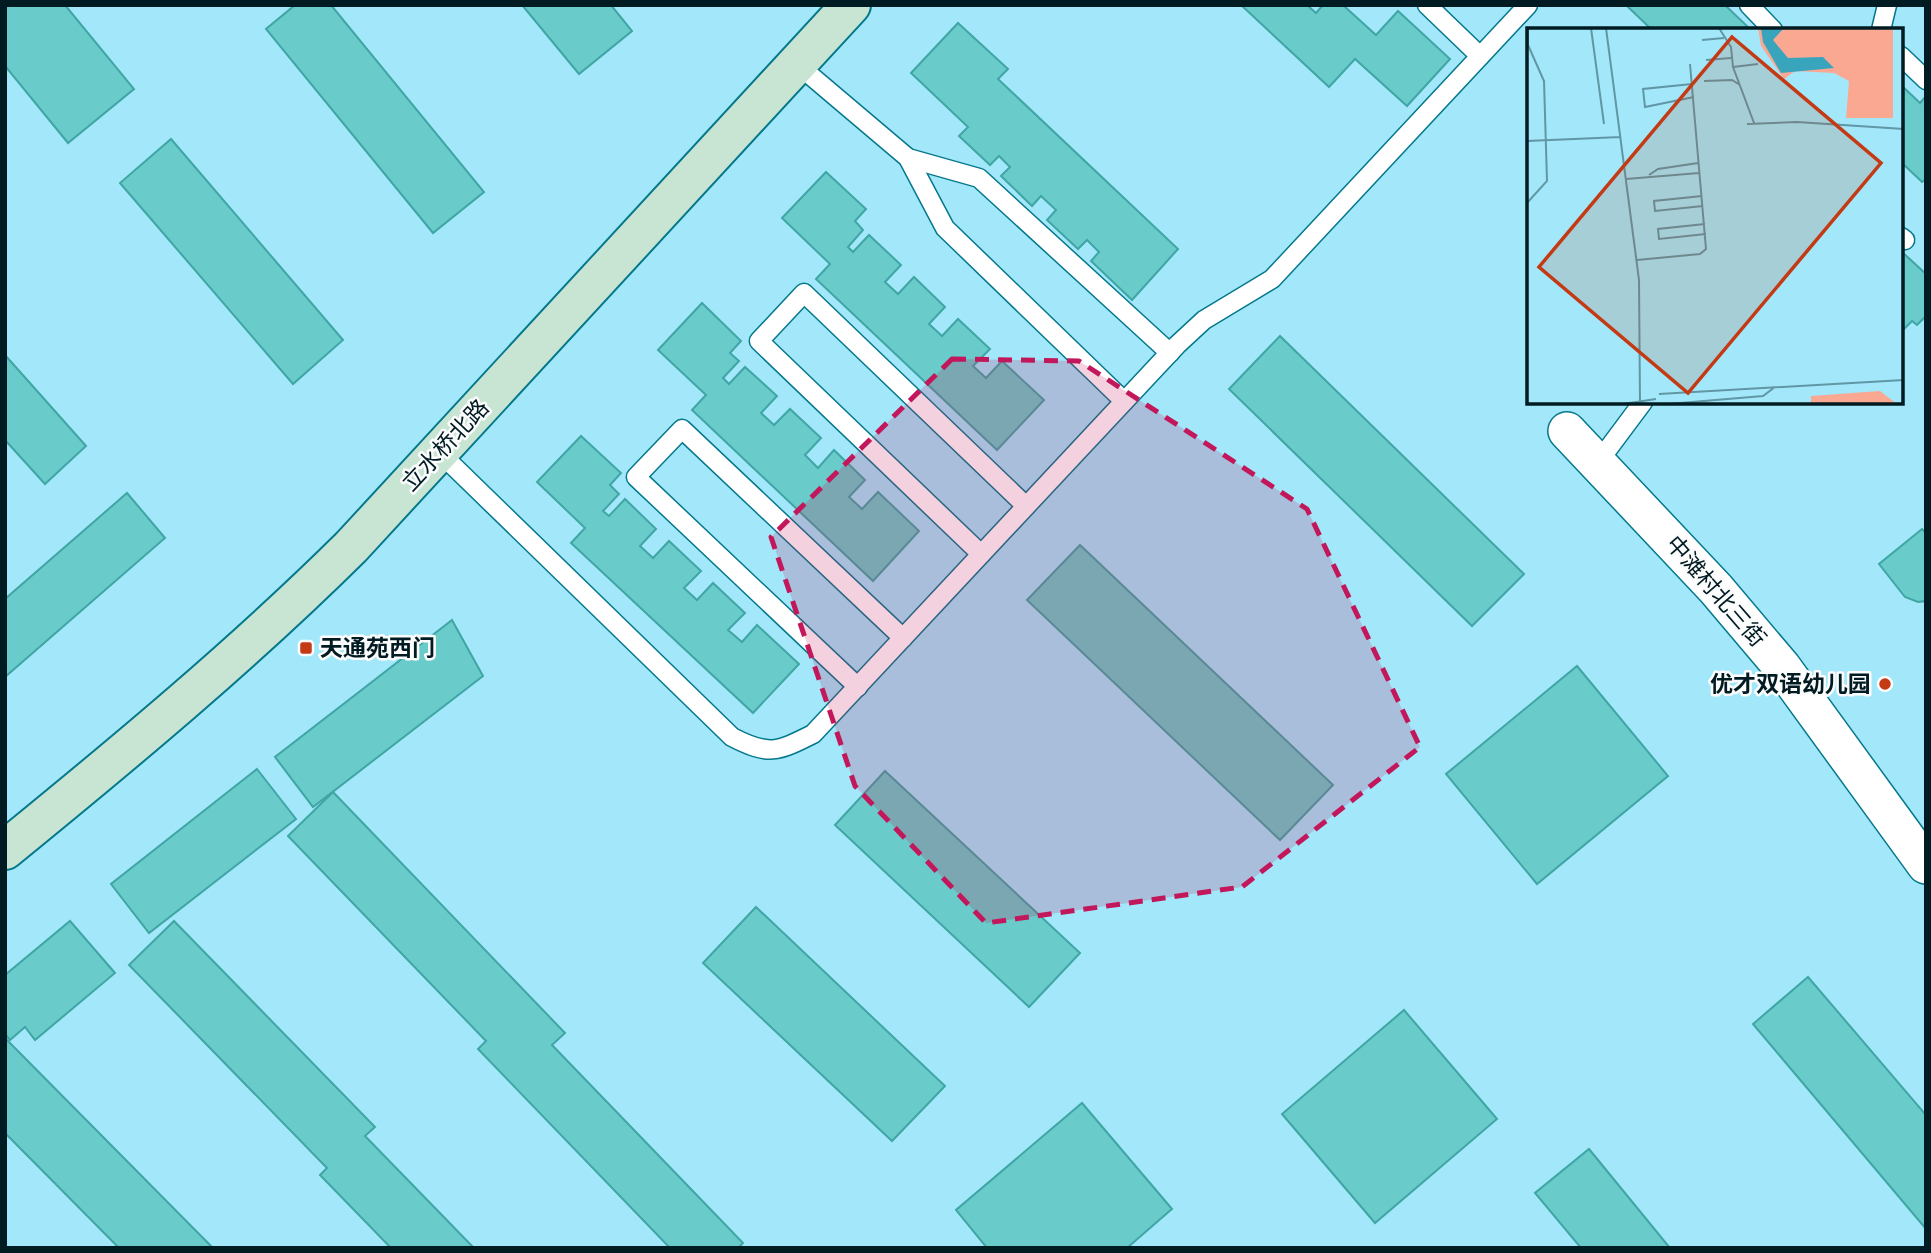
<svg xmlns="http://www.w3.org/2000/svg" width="1931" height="1253" viewBox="0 0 1931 1253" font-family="Overpass,'Noto Sans SC',sans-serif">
  <rect width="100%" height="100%" fill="#a2e8fa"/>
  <g fill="#69cbca" stroke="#40a5a5" stroke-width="2">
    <polygon points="5,5 65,5 134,89 68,143 5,66"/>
    <polygon points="295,5 331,5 484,192 433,233 266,29"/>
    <polygon points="522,5 611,5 632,31 579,74"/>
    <polygon points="1241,5 1307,5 1316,13 1323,5 1343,5 1376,35 1398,11 1450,59 1407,106 1355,59 1329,87"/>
    <polygon points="1626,5 1725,5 1751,30 1652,30"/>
    <polygon points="958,23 1008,69 998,79 1178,249 1132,300 1091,261 1099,252 1087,240 1078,249 1047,220 1056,210 1041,196 1032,206 1001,176 1010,167 999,156 990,165 959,136 968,127 911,73"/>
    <polygon points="1901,85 1920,103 1926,96 1926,179 1922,182 1901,162"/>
    <polygon points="171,139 343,340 293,384 120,183"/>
    <polygon points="826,172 866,209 855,221 863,230 848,247 853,252 869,235 901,265 885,282 898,294 914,277 945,307 929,324 942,336 958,319 990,349 973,366 986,378 1002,361 1044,400 997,450 816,279 830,264 782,218"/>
    <polygon points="1901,251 1926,274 1926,316 1917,325 1912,321 1901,332"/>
    <polygon points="702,303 741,341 730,353 739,361 723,378 729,384 745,367 777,396 761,413 774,425 790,409 821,438 805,455 818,468 834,450 865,480 849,497 862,509 878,492 919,531 873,581 692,410 706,395 658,350"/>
    <polygon points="1280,336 1524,574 1472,626 1229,389"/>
    <polygon points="5,355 86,446 45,484 5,440"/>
    <polygon points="581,436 621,473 610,485 619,494 603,511 609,516 625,499 656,529 640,546 653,558 669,541 701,571 684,588 697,600 713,583 745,613 728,630 742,642 757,625 799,664 753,713 571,543 585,528 537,482"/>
    <polygon points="127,493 165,538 5,677 5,599"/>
    <polygon points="1922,529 1926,533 1926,601 1918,602 1905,597 1879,564"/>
    <polygon points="1080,545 1333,785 1280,840 1027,600"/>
    <polygon points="452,620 483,676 313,807 275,757"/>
    <polygon points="1577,666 1668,776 1537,884 1446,774"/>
    <polygon points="257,769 296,819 149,933 111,884"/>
    <polygon points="885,771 1080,953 1029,1007 835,825"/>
    <polygon points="333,792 565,1033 552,1045 743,1243 738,1248 670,1248 478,1049 486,1041 288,836"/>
    <polygon points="756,907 945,1086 892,1141 703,963"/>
    <polygon points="70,921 115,973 35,1040 25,1027 10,1040 5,1034 5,975"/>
    <polygon points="174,921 375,1127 365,1136 474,1248 391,1248 320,1175 327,1168 129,965"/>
    <polygon points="1808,977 1926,1115 1926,1229 1753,1024"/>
    <polygon points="1404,1010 1497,1119 1375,1223 1282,1114"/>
    <polygon points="5,1038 213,1248 119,1248 5,1133"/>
    <polygon points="1082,1103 1172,1209 1127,1248 987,1248 956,1210"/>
    <polygon points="1589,1149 1670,1248 1581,1248 1535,1193"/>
  </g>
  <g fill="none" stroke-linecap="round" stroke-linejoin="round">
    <defs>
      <g id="lane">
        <polyline points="1427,5 1480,56"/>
        <polyline points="1749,5 1773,30"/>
        <polyline points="1881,30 1887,5"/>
        <polyline points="1901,56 1926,80"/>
        <polyline points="797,64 908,158 945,228 1124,401"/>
        <polyline points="908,158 979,178 1170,353"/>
        <polyline points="1901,237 1905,240"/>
        <path d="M439 452 732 737C769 756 777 752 813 734L1177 345 1204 320 1272 279 1528 5"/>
        <polyline points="1599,461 1643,402"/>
        <polyline points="981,554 759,341 804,293 1026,506"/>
        <polyline points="858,687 636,477 682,429 903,638"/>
      </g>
      <polyline id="street" points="1567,431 1716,589 1782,667 1926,865"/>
      <path id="secondary" d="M5 850C124 753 242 655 351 547L851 5"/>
    </defs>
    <use href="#lane" stroke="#05788c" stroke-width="21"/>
    <use href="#street" stroke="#05788c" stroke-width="40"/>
    <use href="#secondary" stroke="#05788c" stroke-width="42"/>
    <use href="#lane" stroke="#fff" stroke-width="18"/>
    <use href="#street" stroke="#fff" stroke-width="37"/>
    <use href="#secondary" stroke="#c8e5d4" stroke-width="38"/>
  </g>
  <path fill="#c2185b" fill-opacity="0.2" stroke="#c2185b" stroke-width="5" stroke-dasharray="14 9" stroke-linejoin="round" d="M952 359 1079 361 1307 509 1420 747 1242 887 986 923 855 786 771 537Z"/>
  <g fill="#c33a14" stroke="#fcfcfc" stroke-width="2.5">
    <rect x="299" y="641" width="14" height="14" rx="3.5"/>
    <circle cx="1885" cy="684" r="7"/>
  </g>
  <g text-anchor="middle" stroke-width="5" stroke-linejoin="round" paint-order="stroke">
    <g font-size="23" fill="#001b22" stroke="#fcfcfc">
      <text transform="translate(445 445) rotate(-47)" y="8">立水桥北路</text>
      <text transform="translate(1716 591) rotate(49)" y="8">中滩村北三街</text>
    </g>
    <g font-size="23" font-weight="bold" fill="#001b22" stroke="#fcfcfc" text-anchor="start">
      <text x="320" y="656">天通苑西门</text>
      <text x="1871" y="692" text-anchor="end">优才双语幼儿园</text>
    </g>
  </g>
  <g transform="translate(1527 28)">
    <rect width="376" height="376" fill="#a2e8fa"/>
    <path d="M231 0H366V90H319L322 53 307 45 268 43 257 51 234 18ZM353 363 370 376H284V368Z" fill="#fba893"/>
    <path d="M234 0H257L246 12 261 30 296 29 307 40 254 45 236 14Z" fill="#39a5bc"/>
    <path fill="none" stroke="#6196a4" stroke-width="2" d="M64 0 77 96M79 0 112 252 113 376M192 0 204 19 206 39 227 95M175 12 197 10M179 32 204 30M206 39 231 36M177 53 205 52 213 57M165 56 116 61 118 79 167 69M220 96 270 94 377 101M0 113 94 109M122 147 131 141 171 135M99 151 172 145M175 168 127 173 128 183 176 178M0 175 20 153 17 53 1 17V0M178 196 131 201 132 211 179 206M110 232 173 226 179 221 163 36M132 366 377 352M96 376 129 371M141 376 236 368 248 359"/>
    <path fill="#c33a14" fill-opacity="0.15" stroke="#c33a14" stroke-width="3.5" d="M205 9 354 135 161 365 12 239Z"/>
    <rect width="376" height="376" fill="none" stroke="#001b22" stroke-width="3.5"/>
  </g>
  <rect width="1931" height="1253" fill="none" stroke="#001b22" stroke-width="14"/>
</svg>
